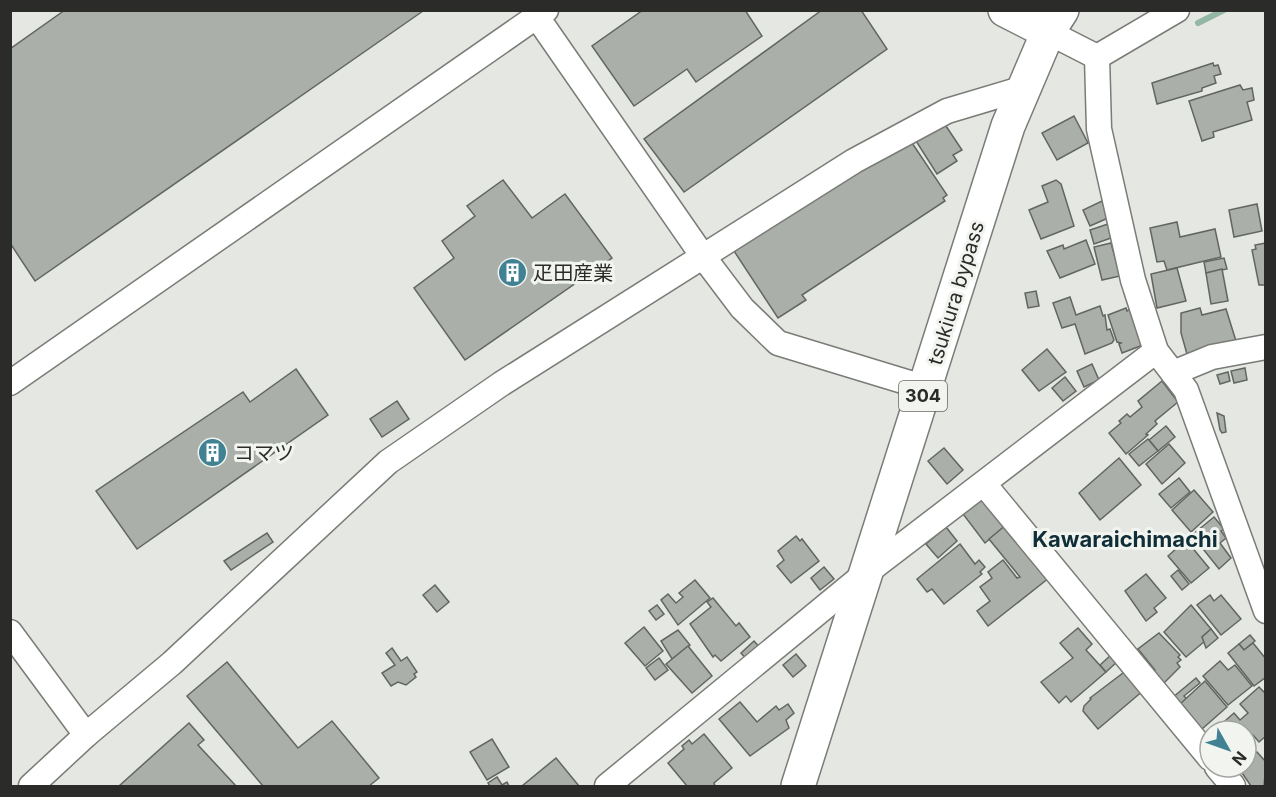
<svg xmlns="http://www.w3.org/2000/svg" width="1276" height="797" viewBox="0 0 1276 797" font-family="Inter,'Noto Sans JP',sans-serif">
  <rect width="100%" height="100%" fill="#e5e7e2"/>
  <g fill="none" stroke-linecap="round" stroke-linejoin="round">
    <polyline stroke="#93b7a5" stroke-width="6" points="1198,23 1224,10"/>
  </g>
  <g fill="#aaafaa" stroke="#626662" stroke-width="1.5">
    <polygon points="65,10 422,10 423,11 35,281 10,243 10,49"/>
    <polygon points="643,10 745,10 762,36 696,82 687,69 634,106 592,46"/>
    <polygon points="822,10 861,10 887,49 684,192 644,139"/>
    <polygon points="1213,63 1214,66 1218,65 1221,74 1214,76 1216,83 1202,88 1202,91 1157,104 1152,83"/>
    <polygon points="1240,85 1243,90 1252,88 1254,100 1247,102 1252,120 1213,132 1214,137 1202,141 1189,101"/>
    <polygon points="1074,116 1088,143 1057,160 1042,133"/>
    <polygon points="944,123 962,150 953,155 957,161 937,174 916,141"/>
    <polygon points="908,137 947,195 943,198 945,201 802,295 806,300 778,318 734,251"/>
    <polygon points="503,180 532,218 565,194 612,258 465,360 414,288 454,258 442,241 475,216 467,206"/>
    <polygon points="1056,180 1061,184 1074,226 1041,239 1029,210 1048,202 1042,186"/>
    <polygon points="1102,201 1108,218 1090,226 1083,210"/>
    <polygon points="1257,204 1262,231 1234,237 1229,210"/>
    <polygon points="1177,222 1180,237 1215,229 1221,257 1167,270 1164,261 1157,262 1150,228"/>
    <polygon points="1108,224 1111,238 1094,244 1090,230"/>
    <polygon points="1086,240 1095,264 1060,278 1047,251 1063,245 1064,249"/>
    <polygon points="1111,243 1120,276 1102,280 1094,247"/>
    <polygon points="1266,243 1266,285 1259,285 1252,250 1256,249 1255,245"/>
    <polygon points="1224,258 1227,269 1206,273 1204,262"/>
    <polygon points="1177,268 1186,301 1157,308 1151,274"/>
    <polygon points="1222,269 1228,301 1211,304 1206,273"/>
    <polygon points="1036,291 1039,306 1028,308 1025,293"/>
    <polygon points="1070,297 1076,315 1100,306 1103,316 1105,315 1107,330 1110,329 1114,340 1112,343 1085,354 1075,324 1062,328 1053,303"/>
    <polygon points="1126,308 1127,311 1130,309 1143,345 1122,353 1119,344 1121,343 1117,342 1108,315"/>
    <polygon points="1200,308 1202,315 1226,309 1236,341 1187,354 1181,333 1181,313"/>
    <polygon points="1047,349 1066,372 1039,391 1022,370"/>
    <polygon points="1092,364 1099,380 1084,387 1077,371"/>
    <polygon points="1245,368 1247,380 1234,383 1231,371"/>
    <polygon points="296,369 328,415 137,549 96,491 243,392 250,402"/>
    <polygon points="1228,372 1230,381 1220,384 1217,375"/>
    <polygon points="1065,377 1076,391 1063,401 1052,388"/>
    <polygon points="1162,381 1178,402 1155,421 1157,424 1146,434 1148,435 1126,454 1109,433 1121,423 1119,421 1127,414 1130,417 1142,407 1138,401"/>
    <polygon points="397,401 409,419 382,437 370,419"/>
    <polygon points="1217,413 1224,416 1226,432 1222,433 1220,430"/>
    <polygon points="1166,426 1175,437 1158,451 1149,440"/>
    <polygon points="1148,439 1158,451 1139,466 1129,454"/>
    <polygon points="1169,444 1185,463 1162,484 1146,464"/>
    <polygon points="944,448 963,470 947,484 928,461"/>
    <polygon points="1119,458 1141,485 1100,520 1079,493"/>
    <polygon points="1179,478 1190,492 1171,508 1159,494"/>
    <polygon points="1194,490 1213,512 1191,532 1172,510"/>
    <polygon points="984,497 1006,525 985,543 963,514"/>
    <polygon points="1214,517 1224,529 1221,531 1226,538 1220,543 1231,558 1219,569 1192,535"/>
    <polygon points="1006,525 1049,578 988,626 977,611 990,601 980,587 992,578 988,572 1003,560 1017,578 1020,577 989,539"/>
    <polygon points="946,527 957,541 938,558 926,544"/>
    <polygon points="267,533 273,542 231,570 224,561"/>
    <polygon points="796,536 800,541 802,539 819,561 791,583 777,566 784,560 778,551"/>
    <polygon points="1186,540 1209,568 1191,583 1168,556"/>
    <polygon points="960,544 975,564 979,560 985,567 980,572 982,574 944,604 932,589 927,592 917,579"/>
    <polygon points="824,567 834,579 820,590 811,578"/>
    <polygon points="1178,570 1189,584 1182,590 1171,576"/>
    <polygon points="1146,574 1166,598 1154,608 1157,612 1146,621 1125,591"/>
    <polygon points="695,580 710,598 678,625 661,600 668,594 676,603 683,597 679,593"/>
    <polygon points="435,585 449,602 437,612 423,595"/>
    <polygon points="1210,595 1214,601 1221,595 1241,619 1221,635 1197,605"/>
    <polygon points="713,598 736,626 739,623 750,637 721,661 715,655 713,657 690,624 711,607 707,602"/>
    <polygon points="657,605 664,614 656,620 649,611"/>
    <polygon points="1191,605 1211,629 1202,637 1205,641 1186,657 1164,632"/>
    <polygon points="644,627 663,651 645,666 625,643"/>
    <polygon points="1078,628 1092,644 1086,650 1106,672 1071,702 1066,696 1059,703 1041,682 1073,658 1060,643"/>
    <polygon points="1211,629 1218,638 1206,648 1202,637"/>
    <polygon points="678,630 690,645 672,659 661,641"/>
    <polygon points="1159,633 1180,655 1178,657 1181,660 1177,663 1180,667 1162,685 1152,674 1155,670 1138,649"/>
    <polygon points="1250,635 1255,641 1244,650 1239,644"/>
    <polygon points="754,641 762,650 749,662 741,653"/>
    <polygon points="1253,643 1266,659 1266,677 1254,686 1228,653 1239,644 1244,650"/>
    <polygon points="688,646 712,676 692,693 666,664"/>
    <polygon points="392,648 401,661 407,657 417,672 414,674 416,677 406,685 398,682 391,686 382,673 395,665 386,653"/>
    <polygon points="796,654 806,666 793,677 783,665"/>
    <polygon points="1112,654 1118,661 1106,672 1100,665"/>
    <polygon points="659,658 668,670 655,680 646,668"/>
    <polygon points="1220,661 1228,670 1235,665 1252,686 1228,705 1203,676"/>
    <polygon points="227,662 298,748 332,721 379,778 369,786 263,786 187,696"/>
    <polygon points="1127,670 1144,690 1098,729 1083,711 1084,706 1091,699 1090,698"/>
    <polygon points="1196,678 1200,683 1184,696 1187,699 1179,705 1172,698"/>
    <polygon points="1205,681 1227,707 1202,729 1179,705"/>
    <polygon points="1259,687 1266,694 1266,736 1259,742 1253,735 1246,741 1246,731 1220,731 1217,728 1234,713 1240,720 1248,713 1240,704"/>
    <polygon points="740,702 757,722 776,706 779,710 788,704 794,713 786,720 789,728 750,756 719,719"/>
    <polygon points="189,723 204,740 198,745 236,786 119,786"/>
    <polygon points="704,734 732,768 714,783 715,786 687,786 668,763 684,749 682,746 689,740 692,744"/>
    <polygon points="492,739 509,767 487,780 470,752"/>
    <polygon points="1257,752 1266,762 1264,786 1251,786 1238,767 1246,767 1246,760"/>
    <polygon points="556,758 579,786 522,786"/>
    <polygon points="497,777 502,785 507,782 509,786 490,786 488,783"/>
  </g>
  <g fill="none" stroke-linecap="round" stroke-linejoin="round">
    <defs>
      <g id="street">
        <polyline points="537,17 702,255 742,308 778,343 926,388"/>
        <polyline points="1048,32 1097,57"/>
        <polyline points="1097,57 1099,129 1133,280 1156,351 1186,390 1266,611"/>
        <polyline points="1097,57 1177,10"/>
        <polyline points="1173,373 1212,357 1266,347"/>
        <polyline points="10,383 546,10"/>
        <polyline points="984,484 1210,758"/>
        <polyline points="10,632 86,735"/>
        <polyline points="1217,767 1233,786"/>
        <polyline points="31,786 86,735 172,663 388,462 501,384 854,161 947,111 1024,88"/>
        <polyline points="607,786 866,573 1156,351"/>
      </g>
      <polyline id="secondary" points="1005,10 1048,32"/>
      <polyline id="highway" points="798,786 1008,126 1048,32 1062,10"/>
    </defs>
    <use href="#street" stroke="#7a7c77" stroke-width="27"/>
    <use href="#secondary" stroke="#7a7c77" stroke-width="36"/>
    <use href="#highway" stroke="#7a7c77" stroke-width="36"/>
    <use href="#street" stroke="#fff" stroke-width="24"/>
    <use href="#secondary" stroke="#fff" stroke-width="33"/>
    <use href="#highway" stroke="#fff" stroke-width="33"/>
  </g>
  <defs>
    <symbol id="building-disc" viewBox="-11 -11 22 22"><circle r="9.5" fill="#418194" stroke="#f2f5ef"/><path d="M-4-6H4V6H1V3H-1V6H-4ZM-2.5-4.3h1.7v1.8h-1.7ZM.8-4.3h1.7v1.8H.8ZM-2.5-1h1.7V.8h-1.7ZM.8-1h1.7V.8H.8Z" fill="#fff"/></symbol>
  </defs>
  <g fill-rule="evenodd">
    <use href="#building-disc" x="496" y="256" width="33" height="33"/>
    <use href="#building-disc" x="196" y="436" width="33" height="33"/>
  </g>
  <g text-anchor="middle" stroke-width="6" stroke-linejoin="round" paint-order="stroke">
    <rect fill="#f2f5ef" stroke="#676865" stroke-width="1.5" x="899" y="381" width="48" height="30" rx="4.5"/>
    <g font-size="18" font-weight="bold" fill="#2b2c2a">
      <text x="923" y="402">304</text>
    </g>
    <g font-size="20" fill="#2b2c2a" stroke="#f2f5ef" text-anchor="start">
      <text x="533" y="280">疋田産業</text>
      <text x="234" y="460">コマツ</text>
    </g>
    <g font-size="20" fill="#2b2c2a" stroke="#f2f5ef">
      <text transform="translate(956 293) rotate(-73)" y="7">tsukiura bypass</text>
    </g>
    <g font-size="22" font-weight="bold" fill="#0f2e38" stroke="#f2f5ef">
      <text x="1125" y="547">Kawaraichimachi</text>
    </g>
  </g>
  <rect width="1276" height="797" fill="none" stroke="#2b2c2a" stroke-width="24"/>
  <g transform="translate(1228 749) rotate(130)"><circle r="28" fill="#f2f5ef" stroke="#a2a5a0" stroke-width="1.5"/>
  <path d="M0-4.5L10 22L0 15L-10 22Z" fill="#418194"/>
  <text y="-9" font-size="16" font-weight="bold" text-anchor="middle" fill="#2b2c2a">N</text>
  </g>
</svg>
